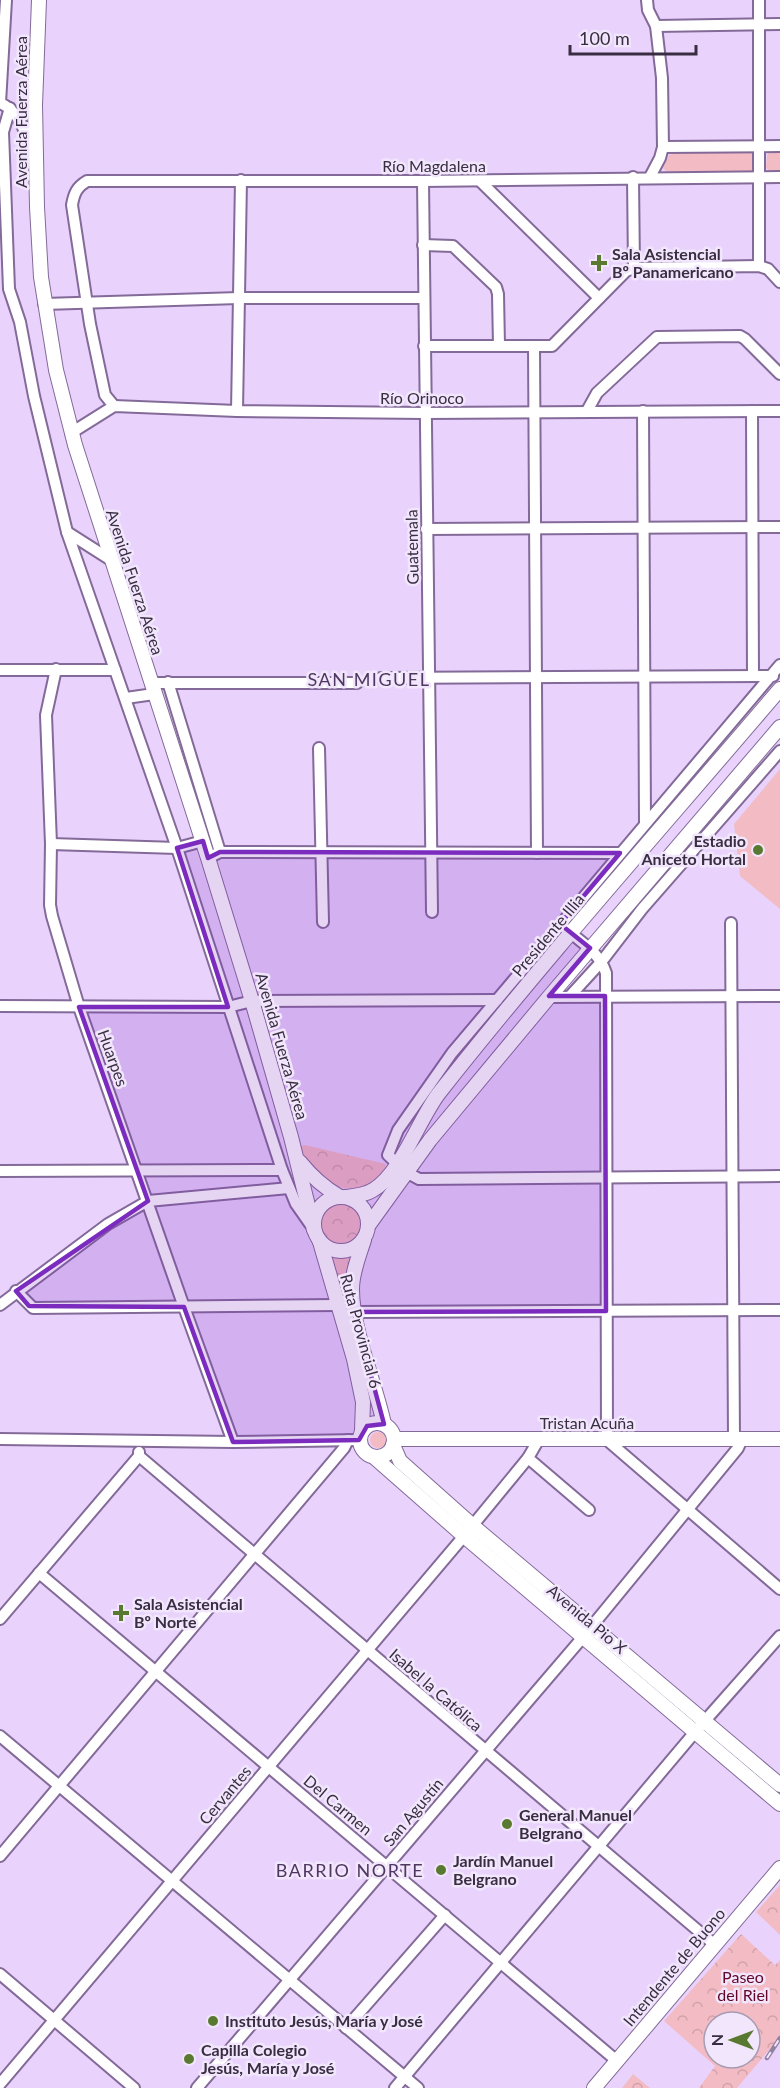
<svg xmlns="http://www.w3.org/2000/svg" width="780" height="2088" viewBox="0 0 780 2088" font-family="Lato,sans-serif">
  <defs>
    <pattern id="forest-crowns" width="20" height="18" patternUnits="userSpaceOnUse" patternTransform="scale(1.5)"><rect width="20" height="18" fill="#f3bbc3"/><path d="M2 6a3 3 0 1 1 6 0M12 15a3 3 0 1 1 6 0" fill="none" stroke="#d1a1a9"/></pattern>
  </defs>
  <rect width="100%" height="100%" fill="#e9d3fd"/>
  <g fill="#f3bbc3">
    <polygon points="753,152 756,154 756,169 752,171 667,172 663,168 669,155 675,153"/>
    <polygon points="770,152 780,152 780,172 771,172 766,168 767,155"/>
    <polygon points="780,769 780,909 740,876 734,824"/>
    <circle cx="378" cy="1440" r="8"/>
  </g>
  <g fill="url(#forest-crowns)" fill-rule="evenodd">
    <path d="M305 1145 386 1164C385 1172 378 1178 372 1182 344 1201 307 1176 301 1146Z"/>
    <circle cx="340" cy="1224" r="21"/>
    <polygon points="330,1256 337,1258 353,1257 348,1318"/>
    <polygon points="780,1885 780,1935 756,1912"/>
    <path d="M741 1934 775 1965 780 1960V2037L737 2088H699L715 2066 664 2021ZM714 2022H750V2058H714Z"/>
    <polygon points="633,2074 650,2088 622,2088"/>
  </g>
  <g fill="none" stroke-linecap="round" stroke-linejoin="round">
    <defs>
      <g id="minor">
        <path d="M6 0 0 103C20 111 26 135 34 154"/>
        <polyline points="647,0 648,10 656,26 662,78 663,147 660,158 650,177"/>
        <polyline points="656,26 780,24"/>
        <polyline points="10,108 3,132 9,289 20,322 34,396 67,532 177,848 282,1170 296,1204 310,1224"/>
        <polyline points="663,147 780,146"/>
        <polyline points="633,177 634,268"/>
        <polyline points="423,181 432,912"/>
        <polyline points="480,181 599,298"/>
        <polyline points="423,245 453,246 496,287 498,294 499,346"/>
        <polyline points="759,266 759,0"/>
        <polyline points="44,304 239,298 424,298"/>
        <polyline points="424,346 552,346 626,271 634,268 759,266 768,269 780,282"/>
        <polyline points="534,346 537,853"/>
        <path d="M114 406 105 395 90 324 72 205C74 193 77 187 87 181H423L780 177"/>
        <polyline points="237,411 241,180"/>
        <polyline points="587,411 597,393 657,337 740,336 745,339 780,374"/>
        <polyline points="643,411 645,824"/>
        <polyline points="752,411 753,676"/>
        <polyline points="71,433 114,406 237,411 425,413 780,411"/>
        <polyline points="426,529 780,527"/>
        <polyline points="67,532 111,560"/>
        <polyline points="780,665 452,1053 398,1130 388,1155 406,1172 419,1179 780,1176"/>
        <polyline points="56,669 46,715 51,844 50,905 52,916 79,1007 184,1307 233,1442"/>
        <polyline points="0,670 115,670"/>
        <polyline points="381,678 773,676"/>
        <polyline points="168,682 220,852"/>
        <polyline points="151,683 357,683"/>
        <polyline points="126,698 154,694"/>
        <polyline points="319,748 323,922"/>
        <polyline points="51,844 177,848 203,841"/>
        <polyline points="208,858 220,852 620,853"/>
        <polyline points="731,923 734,1439"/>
        <path d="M566 929C582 943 599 952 606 973L607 1440 780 1589"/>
        <polyline points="570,996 602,961 642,909 780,751"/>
        <polyline points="549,997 780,996"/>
        <polyline points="0,1006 228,1007 252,1001 497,1000"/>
        <polyline points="0,1171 282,1170"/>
        <polyline points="16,1291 33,1308 337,1305"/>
        <polyline points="0,1305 108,1224 148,1201 289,1188"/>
        <polyline points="354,1312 780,1310"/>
        <polyline points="0,1439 233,1442 359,1440"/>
        <polyline points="139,1456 715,1945"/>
        <polyline points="528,1458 589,1510"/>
        <polyline points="39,1573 617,2061"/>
        <polyline points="0,1619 139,1456 139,1452"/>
        <polyline points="0,1736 418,2088"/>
        <polyline points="0,1856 344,1448 348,1440"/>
        <polyline points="0,1974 134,2088"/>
        <polyline points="346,2028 445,1915"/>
        <polyline points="0,2084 464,1536 528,1458 539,1439"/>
        <polyline points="197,2088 583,1637 738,1448 742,1439"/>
        <polyline points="395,2088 695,1732 780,1636"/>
      </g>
      <g id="major">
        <polyline points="39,0 35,105 37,207 41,277 56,370 75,445 208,858 252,1001 291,1137 314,1230"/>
        <path d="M300 1162C312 1177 323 1187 340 1197"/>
        <circle cx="341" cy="1224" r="27"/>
        <path d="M346 1197C355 1196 365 1195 373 1190 400 1175 419 1119 439 1093 548 955 666 823 780 689"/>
        <polyline points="368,1226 430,1140 549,997 780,727"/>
        <path d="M364 1240C359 1256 352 1272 352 1289 352 1330 375 1382 384 1424"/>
        <polyline points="320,1242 354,1359 363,1402 362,1430"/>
        <circle cx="377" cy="1440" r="17"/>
        <polyline points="394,1439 780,1439"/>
        <polyline points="393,1445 400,1461 473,1526 780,1785"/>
        <polyline points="374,1457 464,1536 780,1804"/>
        <polyline points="594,2088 780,1868"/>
      </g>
    </defs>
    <use href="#minor" stroke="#836a98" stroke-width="14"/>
    <use href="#major" stroke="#836a98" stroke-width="16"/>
    <use href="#minor" stroke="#fff" stroke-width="10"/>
    <use href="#major" stroke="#fff" stroke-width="14"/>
    <defs>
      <polyline id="rail" points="767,2058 780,2038"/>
    </defs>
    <use href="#rail" stroke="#9282a1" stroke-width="4.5"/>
    <use href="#rail" stroke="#f1e6fb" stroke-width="2" stroke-dasharray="7" stroke-linecap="butt"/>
  </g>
  <path fill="#7b2cbf" fill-opacity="0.2" stroke="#7b2cbf" stroke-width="4.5" stroke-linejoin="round" d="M203 841 208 858 220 852 620 853 560 924 590 948 549 996H605L606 1311 354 1312 384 1424 367 1426 359 1440 233 1442 184 1307 29 1306 16 1291 148 1201 79 1007H228L177 848Z"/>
  <g fill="#597930" stroke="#f1e6fb" stroke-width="2">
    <path d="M596 254h6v6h6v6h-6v6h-6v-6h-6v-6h6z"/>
    <circle cx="758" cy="850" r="6"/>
    <path d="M118 1604h6v6h6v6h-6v6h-6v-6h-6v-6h6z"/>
    <circle cx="507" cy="1824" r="6"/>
    <circle cx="441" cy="1870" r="6"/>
    <circle cx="213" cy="2021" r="6"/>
    <circle cx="189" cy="2059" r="6"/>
  </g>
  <g text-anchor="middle" stroke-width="5" stroke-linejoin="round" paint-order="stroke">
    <g font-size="16" fill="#382d41" stroke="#f1e6fb">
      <text transform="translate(21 112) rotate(-90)" y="6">Avenida Fuerza Aérea</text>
      <text x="434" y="172">Río Magdalena</text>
      <text x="422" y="404">Río Orinoco</text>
      <text transform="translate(412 547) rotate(-91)" y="6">Guatemala</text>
      <text transform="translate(135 582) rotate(72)" y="6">Avenida Fuerza Aérea</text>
      <text transform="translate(548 935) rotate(-50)" y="6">Presidente Illia</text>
      <text transform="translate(282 1046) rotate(74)" y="6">Avenida Fuerza Aérea</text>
      <text transform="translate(113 1058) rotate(70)" y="6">Huarpes</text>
      <text transform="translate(361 1331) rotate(75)" y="6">Ruta Provincial 6</text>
      <text x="587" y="1429">Tristan Acuña</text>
      <text transform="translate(587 1619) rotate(40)" y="6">Avenida Pio X</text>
      <text transform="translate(436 1690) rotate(41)" y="6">Isabel la Católica</text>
      <text transform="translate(225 1795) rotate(-50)" y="6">Cervantes</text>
      <text transform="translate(338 1805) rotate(40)" y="6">Del Carmen</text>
      <text transform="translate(413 1812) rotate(-50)" y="6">San Agustín</text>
      <text transform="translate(674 1967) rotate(-50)" y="6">Intendente de Buono</text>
    </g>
    <g font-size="16" font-weight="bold" fill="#382d41" stroke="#f1e6fb" text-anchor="start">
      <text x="612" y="260">Sala Asistencial<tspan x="612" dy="18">Bº Panamericano</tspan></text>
      <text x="746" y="847" text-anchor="end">Estadio<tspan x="746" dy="18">Aniceto Hortal</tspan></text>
      <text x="134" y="1610">Sala Asistencial<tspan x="134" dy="18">Bº Norte</tspan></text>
      <text x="519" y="1821">General Manuel<tspan x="519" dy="18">Belgrano</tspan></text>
      <text x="453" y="1867">Jardín Manuel<tspan x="453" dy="18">Belgrano</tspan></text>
      <text x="225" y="2027">Instituto Jesús, María y José</text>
      <text x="201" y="2056">Capilla Colegio<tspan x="201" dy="18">Jesús, María y José</tspan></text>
    </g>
    <g font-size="16" fill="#640627" stroke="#f1e6fb">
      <text x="743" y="1983">Paseo<tspan x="743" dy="18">del Riel</tspan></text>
    </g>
    <g font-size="18" letter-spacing="1.5" fill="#503762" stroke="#f1e6fb">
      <text x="369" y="686">SAN MIGUEL</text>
      <text x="350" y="1877">BARRIO NORTE</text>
    </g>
  </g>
  <g transform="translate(732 2040) rotate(270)"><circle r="28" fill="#f1e6fb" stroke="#a79cb1" stroke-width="1.5"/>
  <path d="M0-4.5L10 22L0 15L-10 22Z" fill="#597930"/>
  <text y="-9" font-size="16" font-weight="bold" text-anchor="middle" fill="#382d41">N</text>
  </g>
  <path d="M570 45v9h126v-9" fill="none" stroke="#382d41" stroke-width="3"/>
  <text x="579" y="45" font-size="18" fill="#382d41" stroke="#f1e6fb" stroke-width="4.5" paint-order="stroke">100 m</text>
</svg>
